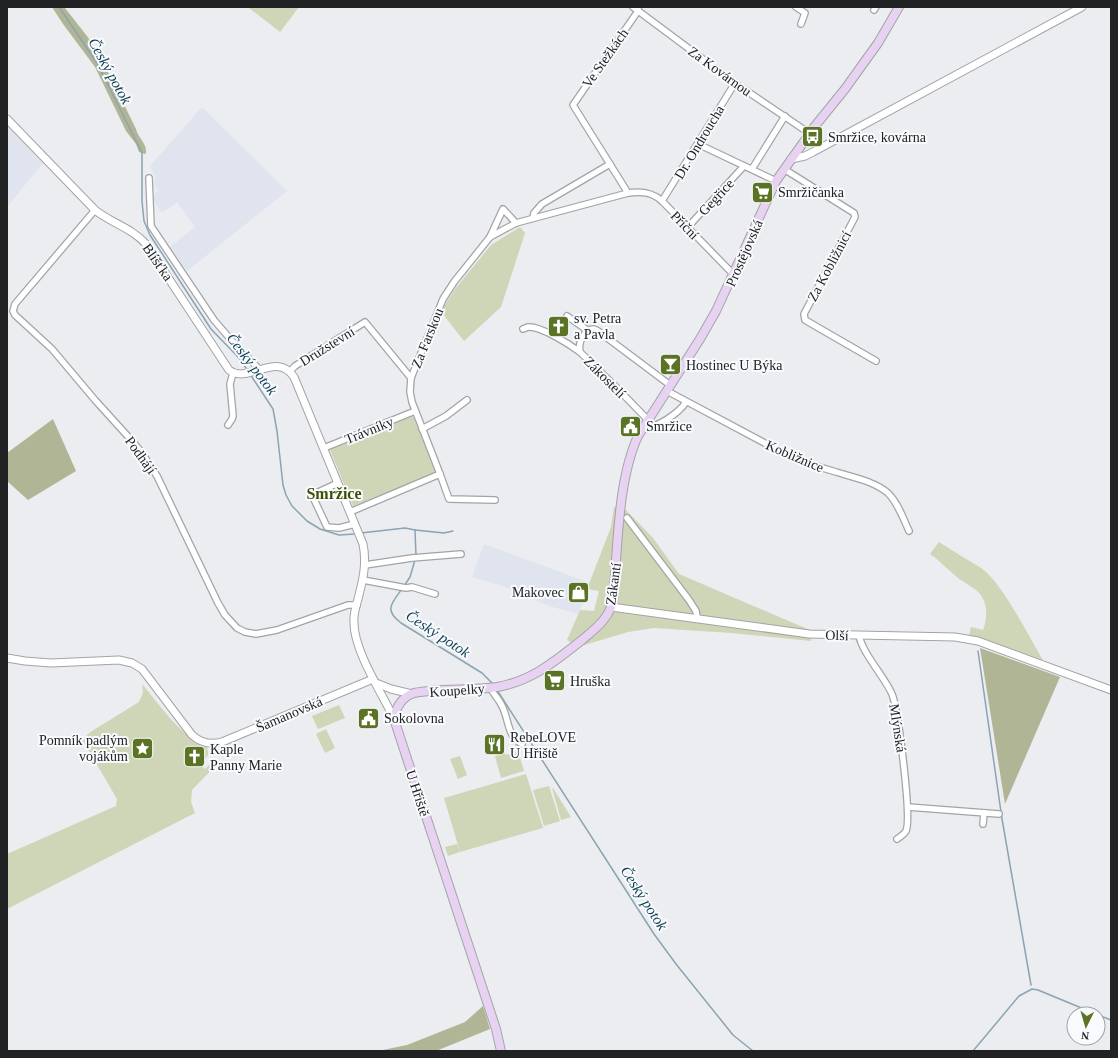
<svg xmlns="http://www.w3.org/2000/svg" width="1118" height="1058" viewBox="0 0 1118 1058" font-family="'Times New Roman',serif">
  <rect width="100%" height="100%" fill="#ebedf0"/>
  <g fill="#dfe4ef">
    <polygon points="202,107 287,191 187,271 170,247 195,227 177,202 162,213 152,198 158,190 155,186 155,176 150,166"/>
    <polygon points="7,126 43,163 7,207"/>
    <polygon points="484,544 590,583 578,614 549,606 500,585 472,577"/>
  </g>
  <g fill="#cfd5b7">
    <polygon points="250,7 299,7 280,32 249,8"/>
    <polygon points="520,227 525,233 501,307 464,341 442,313 444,306 455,289 491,245"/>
    <polygon points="413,416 436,473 353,506 330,450"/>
    <polygon points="614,507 625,509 653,538 679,574 812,631 811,641 731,633 654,628 628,632 578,647 567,640 580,610 594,611 599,591 587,589 611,527"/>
    <path d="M939 542C953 551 968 560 981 568 1002 582 1029 637 1043 660L969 636 971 627 983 630C988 617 988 599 976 590 970 586 964 582 958 578 948 570 940 561 930 554Z"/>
    <path d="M142 684C160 705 180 736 206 746L209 754 200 765 205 769 213 761 218 763 192 790 191 802 195 813 7 909V854L116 806 117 799 82 739 92 731 139 702 143 693Z"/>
    <polygon points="339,705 345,718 318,729 312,716"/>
    <polygon points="326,729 335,748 325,753 316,734"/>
    <polygon points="518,751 524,771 501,778 495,756 504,753 506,755"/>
    <polygon points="460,756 467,775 458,779 450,759"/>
    <polygon points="526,774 543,828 460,852 444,798"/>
    <polygon points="549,786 560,821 544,826 533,790"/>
    <polygon points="552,788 553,788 571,817 561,820"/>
    <polygon points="457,844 460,852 448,856 445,847"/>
  </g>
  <g fill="#b0b695">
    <path d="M52 7 65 8 90 40 114 83V88L118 92 136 129C138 138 147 143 146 153L145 154 139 152 136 144 126 131 95 67 63 24Z"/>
    <polygon points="53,419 76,471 28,500 7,481 7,453"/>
    <polygon points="980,648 1060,677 1005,804"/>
    <polygon points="483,1006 490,1029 436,1051 378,1051 407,1045 465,1022"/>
  </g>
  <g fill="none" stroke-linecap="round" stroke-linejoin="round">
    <g stroke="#8ba4b2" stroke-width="1.5">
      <polyline points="59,7 97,63 142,153 142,201 144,221 150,235 211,329 239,358 248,371"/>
      <polyline points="250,374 273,409 277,431 283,485 286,495 292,506 307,521 320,529 339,535 355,534"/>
      <polyline points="415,530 444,533 453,531"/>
      <polyline points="361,533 405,528 415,530 416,556"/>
      <polyline points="404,586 410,577 415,560"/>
      <path d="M402 589C391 604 384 610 401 623L482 673 493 684"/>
      <polyline points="978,651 1002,819 1031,985"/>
      <polyline points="497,690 654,934 676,964 733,1035 753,1051"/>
      <polyline points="1098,1015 1111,1020"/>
      <polyline points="973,1051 1019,996 1032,989 1038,990 1096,1014"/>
    </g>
    <defs>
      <g id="minor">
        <polyline points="633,7 735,83 809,133"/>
        <polyline points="796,7 805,13 801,24"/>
        <polyline points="874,10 876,7"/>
        <polyline points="698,144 776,181"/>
        <polyline points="752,169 785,116"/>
        <polyline points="784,169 854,213 855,217 804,314 805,320 876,361"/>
        <polyline points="149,178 151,226 214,320 232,341 259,369"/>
        <polyline points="628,193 573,105 638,11 638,7"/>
        <polyline points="662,201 735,83"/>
        <polyline points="95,210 15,304 13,311 15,315 52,349 95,400 133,442 142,453 157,476 218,603 225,615 237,628 245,632 256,634 277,630 348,605 357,605"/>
        <polyline points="533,218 534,213 542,204 610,164"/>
        <polyline points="687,228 744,166"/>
        <polyline points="490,237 503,209 516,223"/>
        <polyline points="567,316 587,330"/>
        <path d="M523 329 528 327C541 326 569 344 580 352"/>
        <polyline points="290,371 295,366 365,322 411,378"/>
        <path d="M667 391 791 457C806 463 821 468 836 472 852 477 874 481 888 493 898 503 903 518 909 531"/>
        <path d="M648 420 613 384 580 352C578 342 582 338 587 330L594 329 598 331 670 385"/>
        <polyline points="228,425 232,419 233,416 230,384 233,373"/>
        <path d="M642 428C656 429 679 413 686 402"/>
        <polyline points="422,429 446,416 467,400"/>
        <polyline points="324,448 415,411"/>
        <polyline points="440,474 449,499 495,500"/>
        <polyline points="338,483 312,495 327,527 339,528 355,524"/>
        <path d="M350 512 440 474 412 402 410 392 411 378 443 299 454 282 490 237 516 223 628 193C641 191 652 192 662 201L734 275"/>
        <polyline points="627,518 689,600 696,611 697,618"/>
        <polyline points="365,565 412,558 461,554"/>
        <polyline points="363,580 406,588 412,587 435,594"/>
        <path d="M859 635C862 653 884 676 892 694 898 709 912 818 906 831 904 834 900 837 897 839"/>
        <path d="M490 687C493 694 499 699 502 706 509 719 507 737 522 744"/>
        <polyline points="908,807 999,814"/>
        <polyline points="983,824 984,813"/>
      </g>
      <g id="tertiary">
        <path d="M7 119 95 210C111 223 132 228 146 244L229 370C248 385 276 350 294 377L363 544C367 563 363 580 358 599 356 606 353 615 354 623 354 651 382 693 394 719"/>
        <polyline points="791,159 805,156 813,152 1082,7"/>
        <polyline points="611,607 809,634 955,637 978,641 1111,690"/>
        <path d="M7 658 25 661 51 663 119 660 132 663 142 669 192 735C201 743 211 745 222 742L373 679"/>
        <polyline points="376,683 391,689 412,694"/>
      </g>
      <path id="secondary" d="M501 1051 496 1029 394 719C396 707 402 697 414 693 441 688 470 691 497 687 532 681 555 661 582 640 595 629 610 618 613 600 618 549 617 482 638 436L700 339 716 311 776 181 815 126 845 89 878 43 899 7"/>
    </defs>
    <use href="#minor" stroke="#a2a4a7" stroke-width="8"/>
    <use href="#tertiary" stroke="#a2a4a7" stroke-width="9"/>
    <use href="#secondary" stroke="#a2a4a7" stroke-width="10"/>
    <use href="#minor" stroke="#fff" stroke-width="5.5"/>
    <use href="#tertiary" stroke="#fff" stroke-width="7"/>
    <use href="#secondary" stroke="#e8d2f1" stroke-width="8"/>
  </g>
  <defs>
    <symbol id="bus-square" viewBox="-11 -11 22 22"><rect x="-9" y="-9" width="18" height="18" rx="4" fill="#5a7325" stroke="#f8fafd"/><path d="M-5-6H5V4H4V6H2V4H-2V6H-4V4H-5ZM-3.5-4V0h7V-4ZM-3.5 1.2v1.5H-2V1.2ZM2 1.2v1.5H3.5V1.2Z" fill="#fff"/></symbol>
    <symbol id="supermarket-square" viewBox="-11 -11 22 22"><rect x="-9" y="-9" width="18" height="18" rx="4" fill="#5a7325" stroke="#f8fafd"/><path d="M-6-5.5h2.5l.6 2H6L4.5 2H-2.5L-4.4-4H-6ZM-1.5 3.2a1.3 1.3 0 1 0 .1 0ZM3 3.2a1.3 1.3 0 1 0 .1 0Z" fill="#fff"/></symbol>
    <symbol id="church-square" viewBox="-11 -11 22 22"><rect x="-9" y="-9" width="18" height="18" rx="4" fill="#5a7325" stroke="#f8fafd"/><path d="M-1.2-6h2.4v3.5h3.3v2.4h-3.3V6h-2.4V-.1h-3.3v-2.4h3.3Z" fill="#fff"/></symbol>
    <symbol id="bar-square" viewBox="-11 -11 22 22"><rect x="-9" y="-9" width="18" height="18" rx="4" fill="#5a7325" stroke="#f8fafd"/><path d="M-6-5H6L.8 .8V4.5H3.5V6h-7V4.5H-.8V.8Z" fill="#fff"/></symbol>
    <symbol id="civic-square" viewBox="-11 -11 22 22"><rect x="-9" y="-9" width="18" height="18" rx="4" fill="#5a7325" stroke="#f8fafd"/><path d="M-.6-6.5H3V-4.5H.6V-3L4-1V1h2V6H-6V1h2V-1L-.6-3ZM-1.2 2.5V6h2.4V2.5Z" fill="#fff"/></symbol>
    <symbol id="shop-square" viewBox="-11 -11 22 22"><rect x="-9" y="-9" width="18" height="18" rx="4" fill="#5a7325" stroke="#f8fafd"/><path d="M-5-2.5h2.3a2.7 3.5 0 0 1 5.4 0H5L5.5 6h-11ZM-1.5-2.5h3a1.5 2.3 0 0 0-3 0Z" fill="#fff"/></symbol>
    <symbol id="restaurant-square" viewBox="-11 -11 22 22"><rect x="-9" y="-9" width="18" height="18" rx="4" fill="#5a7325" stroke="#f8fafd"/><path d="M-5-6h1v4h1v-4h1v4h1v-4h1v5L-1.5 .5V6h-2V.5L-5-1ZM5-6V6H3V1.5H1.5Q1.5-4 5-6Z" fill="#fff"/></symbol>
    <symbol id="sight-square" viewBox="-11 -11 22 22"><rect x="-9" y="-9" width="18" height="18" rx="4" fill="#5a7325" stroke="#f8fafd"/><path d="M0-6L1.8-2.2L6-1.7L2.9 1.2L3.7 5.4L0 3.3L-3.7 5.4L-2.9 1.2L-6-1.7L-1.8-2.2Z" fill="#fff"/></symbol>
  </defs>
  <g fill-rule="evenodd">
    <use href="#bus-square" x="800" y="124" width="25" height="25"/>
    <use href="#supermarket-square" x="750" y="180" width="25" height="25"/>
    <use href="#church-square" x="546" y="314" width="25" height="25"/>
    <use href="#bar-square" x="658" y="352" width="25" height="25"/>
    <use href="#civic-square" x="618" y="414" width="25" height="25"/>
    <use href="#shop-square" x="566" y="580" width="25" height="25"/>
    <use href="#supermarket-square" x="542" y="668" width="25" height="25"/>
    <use href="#civic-square" x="356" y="706" width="25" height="25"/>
    <use href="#restaurant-square" x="482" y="732" width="25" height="25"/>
    <use href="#sight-square" x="130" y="736" width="25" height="25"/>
    <use href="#church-square" x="182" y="744" width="25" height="25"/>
  </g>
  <g text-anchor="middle" stroke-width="4" stroke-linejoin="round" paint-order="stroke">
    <g font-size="14" fill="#212223" stroke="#f8fafd">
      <text transform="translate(605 58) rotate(-55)" y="5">Ve Stežkách</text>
      <text transform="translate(720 71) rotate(36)" y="5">Za Kovárnou</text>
      <text transform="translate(699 142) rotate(-59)" y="5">Dr. Ondroucha</text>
      <text transform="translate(716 197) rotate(-47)" y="5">Gegřice</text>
      <text transform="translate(685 225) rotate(46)" y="5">Příční</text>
      <text transform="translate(744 253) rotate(-66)" y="5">Prostějovská</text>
      <text transform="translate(158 262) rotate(55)" y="5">Blíšťka</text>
      <text transform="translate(829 266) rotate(-62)" y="5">Za Kobližnicí</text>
      <text transform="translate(427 338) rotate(-68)" y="5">Za Farskou</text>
      <text transform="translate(327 346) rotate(-32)" y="5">Družstevní</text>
      <text transform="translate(605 377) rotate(45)" y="5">Zákostelí</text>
      <text transform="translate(369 430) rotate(-22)" y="5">Trávníky</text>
      <text transform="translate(141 455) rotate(54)" y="5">Podhájí</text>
      <text transform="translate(795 456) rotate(23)" y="5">Kobližnice</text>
      <text transform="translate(613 584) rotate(-82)" y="5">Zákantí</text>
      <text transform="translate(837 635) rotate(1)" y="5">Olší</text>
      <text transform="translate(457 690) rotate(-4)" y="5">Koupelky</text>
      <text transform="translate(289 714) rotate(-23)" y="5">Šamanovská</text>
      <text transform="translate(898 728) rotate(81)" y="5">Mlýnská</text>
      <text transform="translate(418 793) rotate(72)" y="5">U Hřiště</text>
    </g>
    <g font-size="14" fill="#212223" stroke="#f8fafd" text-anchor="start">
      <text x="828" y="142">Smržice, kovárna</text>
      <text x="778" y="197">Smržičanka</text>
      <text x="574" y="323">sv. Petra<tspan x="574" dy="16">a Pavla</tspan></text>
      <text x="686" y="370">Hostinec U Býka</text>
      <text x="646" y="431">Smržice</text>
      <text x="564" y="597" text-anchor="end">Makovec</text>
      <text x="570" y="686">Hruška</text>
      <text x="384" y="723">Sokolovna</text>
      <text x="510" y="742">RebeLOVE<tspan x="510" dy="16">U Hřiště</tspan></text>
      <text x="128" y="745" text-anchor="end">Pomník padlým<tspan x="128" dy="16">vojákům</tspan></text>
      <text x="210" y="754">Kaple<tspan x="210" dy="16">Panny Marie</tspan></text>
    </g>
    <g font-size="15" font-style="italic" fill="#0d3e52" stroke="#f8fafd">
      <text transform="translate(110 71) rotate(61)" y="5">Český potok</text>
      <text transform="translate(252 364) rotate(53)" y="5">Český potok</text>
      <text transform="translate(438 634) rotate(33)" y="5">Český potok</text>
      <text transform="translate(644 898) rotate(57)" y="5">Český potok</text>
    </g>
    <g font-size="16" font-weight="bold" fill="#3b5000" stroke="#f8fafd">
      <text x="334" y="499">Smržice</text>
    </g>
  </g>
  <rect width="1118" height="1058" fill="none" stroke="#212223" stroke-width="16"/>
  <g transform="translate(1086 1026) rotate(185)"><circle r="19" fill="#f8fafd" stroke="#a2a4a6"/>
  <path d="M0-3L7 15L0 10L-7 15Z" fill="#5a7325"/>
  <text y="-6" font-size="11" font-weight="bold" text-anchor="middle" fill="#212223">N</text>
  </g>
</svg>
